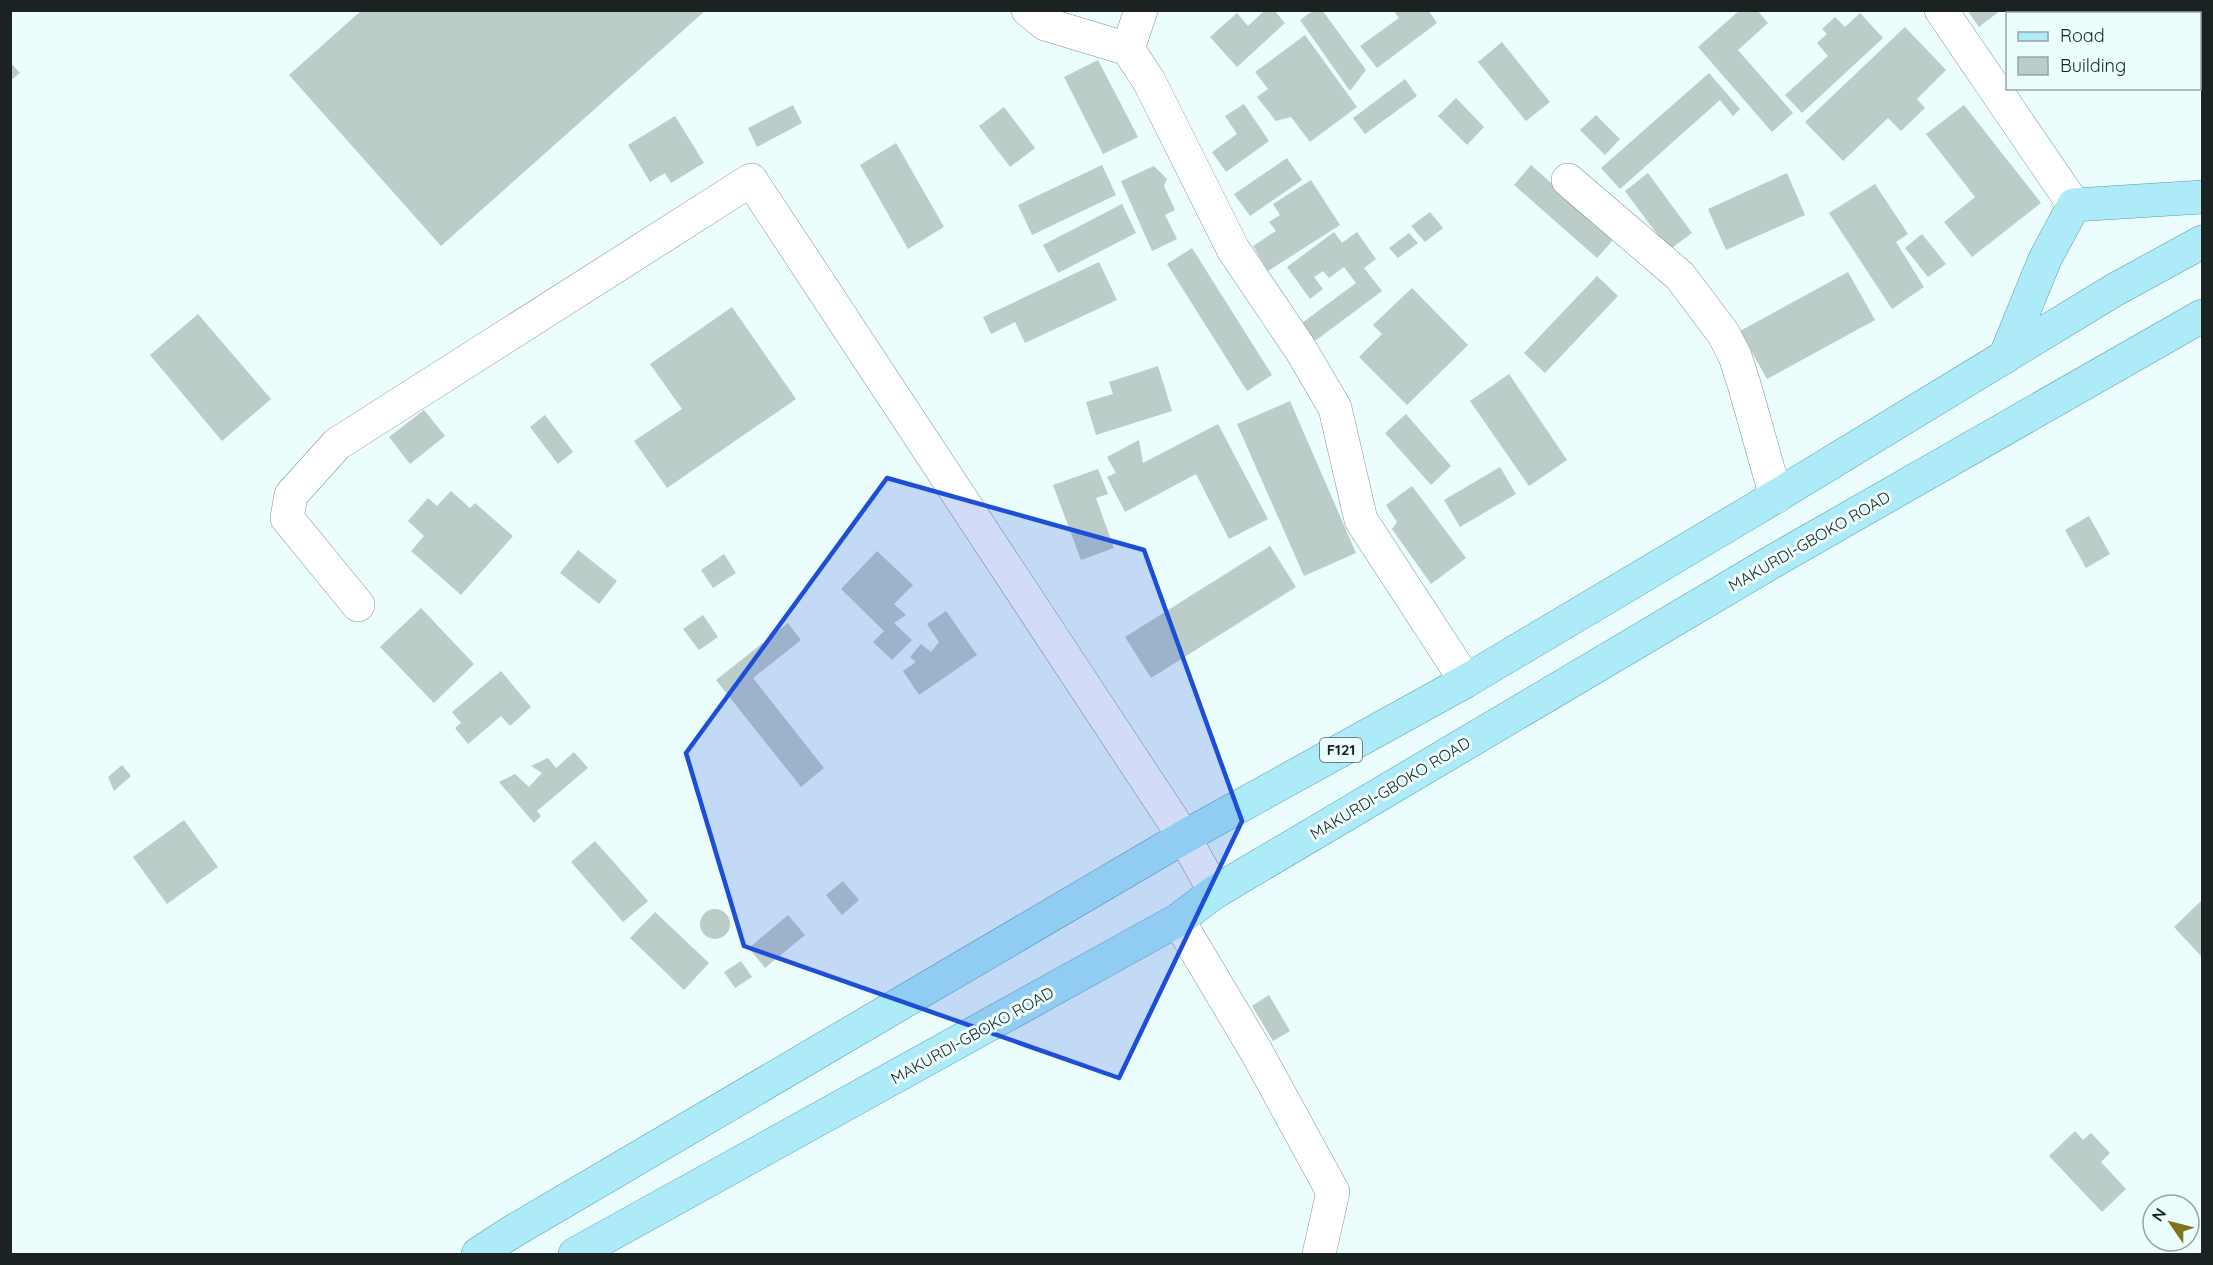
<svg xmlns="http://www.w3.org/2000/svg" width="2213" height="1265" viewBox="0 0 2213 1265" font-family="Quicksand,sans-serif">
  <rect width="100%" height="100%" fill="#ebfdfd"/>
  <g fill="#bcccc8">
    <polygon points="362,10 706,10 441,246 289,75"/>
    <polygon points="1265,10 1274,10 1285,23 1237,67 1210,37 1237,13 1248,26"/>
    <polygon points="1314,10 1322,10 1366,70 1350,91 1300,20"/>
    <polygon points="1393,10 1428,10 1437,23 1377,68 1360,46 1399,18"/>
    <polygon points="1740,10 1757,10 1768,23 1738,50 1793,113 1772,132 1698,47"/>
    <polygon points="1967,10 2001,10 1979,27"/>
    <polygon points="1860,13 1883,38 1802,113 1785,95 1828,56 1817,43 1827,34 1822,29 1835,17 1845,27"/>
    <polygon points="1905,27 1946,70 1917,99 1925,108 1901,131 1888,118 1843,161 1805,122"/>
    <polygon points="1305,35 1357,107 1310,142 1291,117 1276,121 1257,97 1268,89 1255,72"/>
    <polygon points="1502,42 1550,102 1526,121 1478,62"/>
    <polygon points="1098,60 1138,137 1103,154 1064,77"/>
    <polygon points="10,62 20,73 10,81"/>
    <polygon points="1709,73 1740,109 1733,116 1720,100 1620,189 1601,168"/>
    <polygon points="1405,79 1417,96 1365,134 1353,118"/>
    <polygon points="1456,98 1484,127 1467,145 1438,116"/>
    <polygon points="1244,104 1269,141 1226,172 1212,152 1237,134 1225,116"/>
    <polygon points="793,105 802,123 757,147 748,128"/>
    <polygon points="1964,105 2041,203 1972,257 1944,222 1975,197 1926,134"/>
    <polygon points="1004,107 1035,148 1010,167 979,126"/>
    <polygon points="1596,115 1620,139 1605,155 1580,130"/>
    <polygon points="675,116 704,163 671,183 665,173 650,182 628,145"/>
    <polygon points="896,143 944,227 908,249 860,165"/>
    <polygon points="1287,158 1302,180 1250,216 1234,194"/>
    <polygon points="1102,165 1116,195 1032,235 1018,205"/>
    <polygon points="1531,165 1614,239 1597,258 1514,185"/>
    <polygon points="1154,166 1167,179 1164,186 1175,210 1165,215 1177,239 1152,251 1121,181"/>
    <polygon points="1648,173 1692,233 1669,250 1625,191"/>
    <polygon points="1787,173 1805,215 1726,250 1708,209"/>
    <polygon points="1311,180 1340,225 1268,271 1253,246 1276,231 1269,222 1280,215 1273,204"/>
    <polygon points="1875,184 1908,234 1896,242 1924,287 1892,309 1829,213"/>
    <polygon points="1122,204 1136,233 1058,273 1043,245"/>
    <polygon points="1430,212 1443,228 1425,242 1411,226"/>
    <polygon points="1334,232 1342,243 1357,232 1376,259 1364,268 1382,291 1315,341 1302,323 1356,283 1344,267 1329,278 1323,271 1314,277 1323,289 1310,299 1287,267"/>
    <polygon points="1409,233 1418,243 1398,258 1389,248"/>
    <polygon points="1922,234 1946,264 1928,277 1905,248"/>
    <polygon points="1192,248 1272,375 1247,391 1167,264"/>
    <polygon points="1099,262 1117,300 1025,343 1015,322 991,334 983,317"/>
    <polygon points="1848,272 1875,320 1767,379 1740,331"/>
    <polygon points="1597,276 1618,296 1545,373 1524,353"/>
    <polygon points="1412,288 1468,345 1407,405 1359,357 1382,334 1373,325"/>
    <polygon points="732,307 796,399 667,488 634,441 682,409 650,364"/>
    <polygon points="198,314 271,399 222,441 150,355"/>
    <polygon points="1158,366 1172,411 1096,435 1086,402 1113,394 1109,382"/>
    <polygon points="1509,374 1567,460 1529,486 1470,401"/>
    <polygon points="1290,401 1356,553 1304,576 1237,424"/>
    <polygon points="424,410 445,436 410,464 389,437"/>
    <polygon points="1406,414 1451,466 1431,485 1385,433"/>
    <polygon points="545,415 573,452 558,464 530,427"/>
    <polygon points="1218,424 1268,519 1229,539 1196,474 1125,512 1107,477 1116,473 1107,457 1139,440 1143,463"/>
    <polygon points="1500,467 1516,494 1460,527 1444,500"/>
    <polygon points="1098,469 1108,494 1096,498 1114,548 1081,560 1053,485"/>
    <polygon points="1412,486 1466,558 1431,584 1392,529 1397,522 1386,505"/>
    <polygon points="451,491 470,508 475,503 513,536 461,595 411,551 424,536 408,521 428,498 437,506"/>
    <polygon points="2089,516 2110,554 2086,568 2065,530"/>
    <polygon points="1270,546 1296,587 1151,678 1125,637"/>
    <polygon points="578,550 617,581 599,604 560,573"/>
    <polygon points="877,551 913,585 894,604 906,615 894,623 912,640 892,660 873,642 884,631 841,589"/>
    <polygon points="724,554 736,573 713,588 701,570"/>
    <polygon points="421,608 474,664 434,703 380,647"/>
    <polygon points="946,611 977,655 919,695 903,671 916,662 910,657 921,644 931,652 939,642 927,624"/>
    <polygon points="703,615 718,637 699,650 683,629"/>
    <polygon points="788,623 801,640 753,678 824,768 801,787 716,680"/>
    <polygon points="501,671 531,707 510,726 501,716 468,744 455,728 461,723 452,712"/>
    <polygon points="574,752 588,768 537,811 541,816 534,823 499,782 515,774 529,787 542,773 531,766 548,758 556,768"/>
    <polygon points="122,765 131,776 114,791 108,777"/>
    <polygon points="184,820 218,867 167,904 133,857"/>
    <polygon points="595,841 648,901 623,922 571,862"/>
    <polygon points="843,881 859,900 842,915 826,895"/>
    <polygon points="2202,900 2202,957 2174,927"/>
    <circle cx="715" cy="924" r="15"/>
    <polygon points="655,912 709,963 684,990 630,938"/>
    <polygon points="788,915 805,935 765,968 749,948"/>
    <polygon points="741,961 752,977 735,988 724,972"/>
    <polygon points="1269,995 1290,1031 1273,1041 1252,1006"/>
    <polygon points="2075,1131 2083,1140 2091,1133 2110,1153 2101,1162 2126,1189 2102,1212 2049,1156"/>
  </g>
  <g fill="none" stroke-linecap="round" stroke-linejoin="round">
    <defs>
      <g id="minor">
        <polyline points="1028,10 1045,24 1128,49 1149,81 1233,249 1301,350 1335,408 1361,520 1466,681"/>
        <polyline points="1941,10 2074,205"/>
        <polyline points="1128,49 1141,10"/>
        <polyline points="1568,180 1680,276 1723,333 1735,356 1744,384 1776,497"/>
        <polyline points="358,605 287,518 291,495 337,444 751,180 1184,837 1215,892"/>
        <polyline points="1178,920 1256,1051 1333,1192 1319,1254"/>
      </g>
      <g id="major">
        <polyline points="2005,357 2045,259 2074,205 2202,197"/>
        <polyline points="478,1254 510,1233 1184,837 1466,681 1750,512 2116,289 2202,242"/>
        <polyline points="575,1254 1178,920 1215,892 1777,559 2202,316"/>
      </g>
    </defs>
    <use href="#minor" stroke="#829292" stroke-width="34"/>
    <use href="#major" stroke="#579cab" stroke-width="34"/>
    <use href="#minor" stroke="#fff" stroke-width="33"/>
    <use href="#major" stroke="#aeebf9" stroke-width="33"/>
  </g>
  <path fill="#1d4ed8" fill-opacity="0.2" stroke="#1d4ed8" stroke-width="4.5" stroke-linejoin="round" d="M887 478 1144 550 1242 821 1119 1078 744 946 686 753Z"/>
  <g text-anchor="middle" stroke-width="6" stroke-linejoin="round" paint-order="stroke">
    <rect fill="#ebfdfd" stroke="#596464" stroke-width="1.5" x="1320" y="738" width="42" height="24" rx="4.5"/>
    <g font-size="15" font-weight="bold" fill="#1b2222">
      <text x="1341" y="755">F121</text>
    </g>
    <g font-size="16" fill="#1b2222" stroke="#ebfdfd">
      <text transform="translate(1809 541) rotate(-30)" y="6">MAKURDI-GBOKO ROAD</text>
      <text transform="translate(1390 788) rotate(-31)" y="6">MAKURDI-GBOKO ROAD</text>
      <text transform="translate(972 1035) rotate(-29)" y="6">MAKURDI-GBOKO ROAD</text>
    </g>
  </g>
  <rect width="2213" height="1265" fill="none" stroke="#1b2222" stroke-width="24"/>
  <rect x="2006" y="12" width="195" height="78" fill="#ebfdfd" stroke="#98a5a5" stroke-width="1.5"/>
  <rect x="2018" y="32" width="30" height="9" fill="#aeebf9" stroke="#98a5a5" stroke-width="1.5"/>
  <text x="2060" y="42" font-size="18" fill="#1b2222">Road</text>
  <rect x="2018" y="57" width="30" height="18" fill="#bcccc8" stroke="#98a5a5" stroke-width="1.5"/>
  <text x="2060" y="72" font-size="18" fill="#1b2222">Building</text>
  <g transform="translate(2171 1223) rotate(305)"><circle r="28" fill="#ebfdfd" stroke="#98a5a5" stroke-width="1.5"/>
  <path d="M0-4.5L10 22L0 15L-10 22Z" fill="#7e7518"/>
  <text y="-9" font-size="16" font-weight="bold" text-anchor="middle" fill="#1b2222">N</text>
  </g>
</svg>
